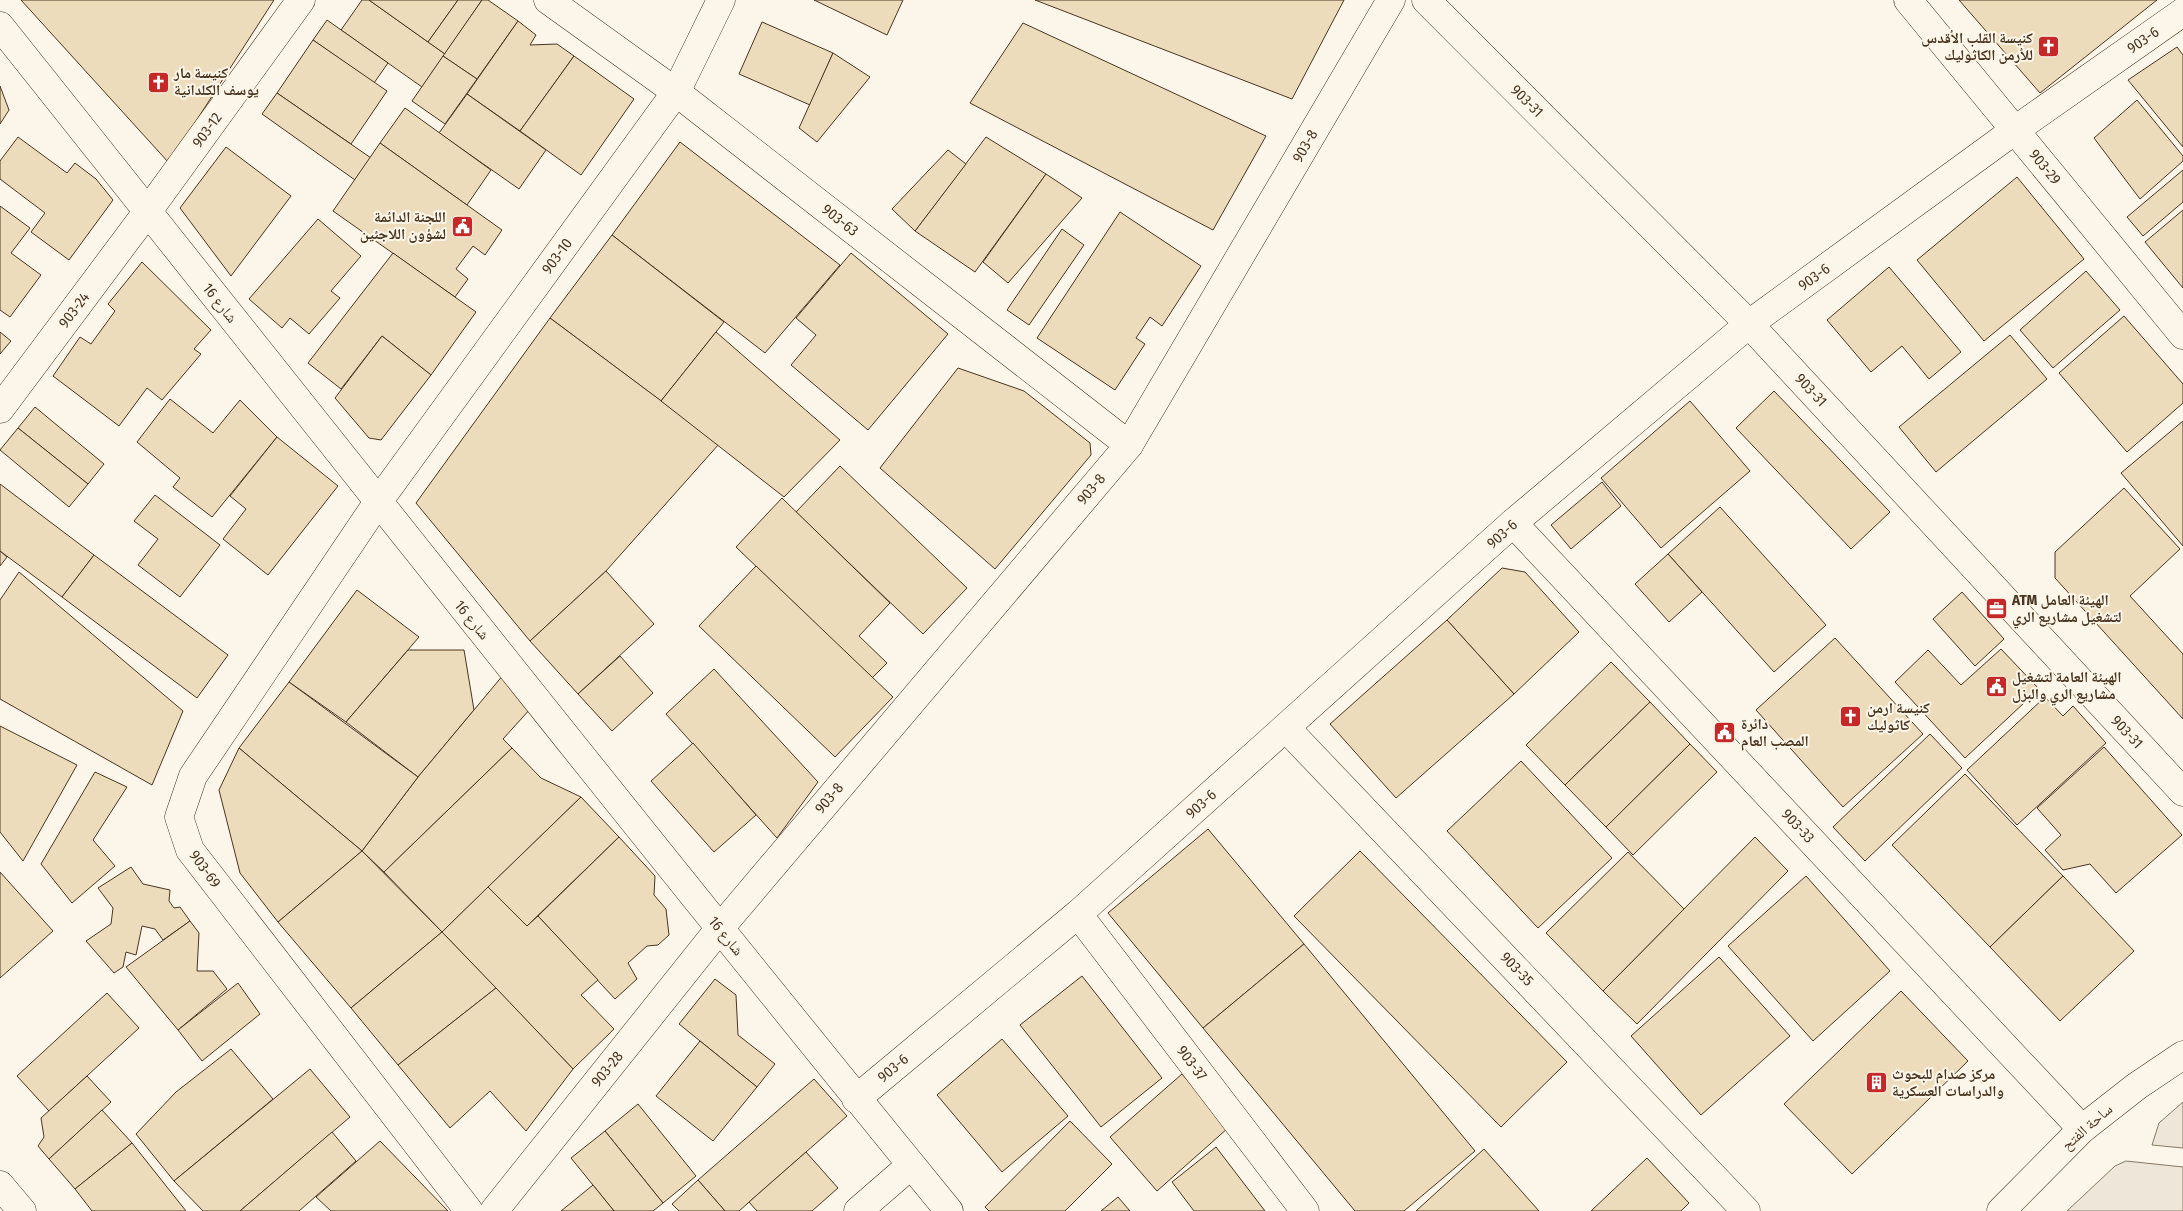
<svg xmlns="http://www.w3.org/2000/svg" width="2183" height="1211" viewBox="0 0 2183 1211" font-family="'Fira Sans Condensed','Noto Naskh Arabic',sans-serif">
  <rect width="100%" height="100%" fill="#fbf6e9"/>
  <g fill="#ede6d9" stroke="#887966">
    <polygon points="2183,1102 2183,1148 2152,1145 2159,1123"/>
    <polygon points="2126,1161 2183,1167 2183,1211 2067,1211 2115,1166"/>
  </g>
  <g fill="#ecdcbc" stroke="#4a3520">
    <polygon points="21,0 274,0 169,163"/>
    <polygon points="362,0 369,0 445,54 422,87 341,30"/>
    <polygon points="369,0 458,0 428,42"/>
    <polygon points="458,0 482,0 445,54 428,42"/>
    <polygon points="482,0 488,0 518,21 477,79 443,56"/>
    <polygon points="814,0 903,0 887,35"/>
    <polygon points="1035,0 1344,0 1292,99"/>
    <polygon points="1959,0 2157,0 2040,93"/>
    <polygon points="327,20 388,63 374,83 313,40"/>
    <polygon points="518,21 536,35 530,45 557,44 574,56 520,131 467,94"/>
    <polygon points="762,22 833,53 810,105 739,74"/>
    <polygon points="1023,23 1266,136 1213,230 970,103"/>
    <polygon points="313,40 387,91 351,144 277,93"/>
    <polygon points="2177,47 2183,55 2183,147 2128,80"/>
    <polygon points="833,53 870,77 817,142 799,128"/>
    <polygon points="443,56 477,79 445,124 412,101"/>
    <polygon points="574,56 634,99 581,175 520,131"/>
    <polygon points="0,86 9,110 0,124"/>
    <polygon points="277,93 371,158 355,180 262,114"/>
    <polygon points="467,94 546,150 519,189 439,133"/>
    <polygon points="2137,100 2183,156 2183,161 2140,199 2094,138"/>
    <polygon points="405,108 491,170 467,205 380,143"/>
    <polygon points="18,137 67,173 75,163 96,179 113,200 69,260 31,232 45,213 0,179 0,161"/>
    <polygon points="986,137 1046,174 975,272 915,231"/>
    <polygon points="680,142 840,265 765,353 612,235"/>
    <polygon points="380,143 502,230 485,255 473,246 456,269 468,279 455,297 333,211"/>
    <polygon points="226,147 291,196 231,276 180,208"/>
    <polygon points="948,150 966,164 915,231 892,209"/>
    <polygon points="2183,170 2183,202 2143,236 2127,217"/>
    <polygon points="1046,174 1082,198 1008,283 983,262"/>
    <polygon points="2017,177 2084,259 1984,341 1917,260"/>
    <polygon points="0,206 30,228 11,253 41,275 10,317 0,310"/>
    <polygon points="2183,210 2183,288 2145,242"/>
    <polygon points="1120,212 1201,266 1162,326 1150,317 1136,338 1145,344 1115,390 1037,338"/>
    <polygon points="318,219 361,256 331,291 340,298 309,334 290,318 282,328 249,299"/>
    <polygon points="1062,229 1084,245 1029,325 1007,310"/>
    <polygon points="612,235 724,322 661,401 550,318"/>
    <polygon points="393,253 476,312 431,375 382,336 341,389 308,363"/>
    <polygon points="851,253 948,334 868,430 791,365 816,335 796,318"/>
    <polygon points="142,262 211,330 194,349 201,354 162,400 147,388 119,426 53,376 80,337 91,344 115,311 108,304"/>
    <polygon points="1889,267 1961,352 1929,379 1902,346 1871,372 1827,320"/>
    <polygon points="2086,271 2120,310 2053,368 2020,330"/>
    <polygon points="2124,316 2183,384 2183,403 2127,452 2059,373"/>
    <polygon points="550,318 719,444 606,571 530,641 416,503"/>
    <polygon points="0,332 11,341 0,354"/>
    <polygon points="716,332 840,440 784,497 661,401"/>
    <polygon points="2010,335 2047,379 1936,472 1899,427"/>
    <polygon points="382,336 431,375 381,440 369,438 335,398"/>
    <polygon points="958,368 1024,391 1090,443 1091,455 995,569 880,468"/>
    <polygon points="1774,391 1890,512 1851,549 1736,428"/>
    <polygon points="170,399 213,433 240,400 277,437 212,517 173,487 180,478 137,442"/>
    <polygon points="1690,401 1750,471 1661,548 1601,478"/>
    <polygon points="35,407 104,464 88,484 18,428"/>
    <polygon points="2183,421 2183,546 2121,473"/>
    <polygon points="18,428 88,484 69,507 0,450"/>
    <polygon points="277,437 338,486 268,575 223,539 246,509 230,496"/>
    <polygon points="840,466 967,588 923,634 796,512"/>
    <polygon points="1602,482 1621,506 1571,549 1551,525"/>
    <polygon points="0,484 94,555 62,597 0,551"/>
    <polygon points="2124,488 2180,549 2130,596 2183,654 2183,719 2055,578 2055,552"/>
    <polygon points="155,495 220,545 180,597 138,565 158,539 134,521"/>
    <polygon points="782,498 890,603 859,636 887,663 872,678 736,547"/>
    <polygon points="1720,507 1826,625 1774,672 1668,554"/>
    <polygon points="0,551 7,557 0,566"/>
    <polygon points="1668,554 1702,592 1669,622 1635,584"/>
    <polygon points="94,555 228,655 197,698 62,597"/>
    <polygon points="756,566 893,697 835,757 699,626"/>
    <polygon points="1502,568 1525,572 1579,632 1514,694 1447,620"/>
    <polygon points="606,571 654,624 578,694 530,641"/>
    <polygon points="19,572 183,711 152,785 0,699 0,600"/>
    <polygon points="357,590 419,637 346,722 289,682"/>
    <polygon points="1962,592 2004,639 1975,666 1933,619"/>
    <polygon points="1447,620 1514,694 1396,798 1330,724"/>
    <polygon points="1835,638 1923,734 1843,807 1756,710"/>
    <polygon points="2001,649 2039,689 1965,758 1895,682 1928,650 1961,685"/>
    <polygon points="408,650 464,650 474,710 418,777 346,722"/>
    <polygon points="620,656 653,693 612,731 578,694"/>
    <polygon points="1611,662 1650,702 1565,785 1526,745"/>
    <polygon points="714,669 818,782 777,838 666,714"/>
    <polygon points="504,674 532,707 503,739 512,748 384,872 362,851 418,777"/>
    <polygon points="289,682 418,777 362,851 239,748"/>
    <polygon points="2045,697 2063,716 2073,706 2106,743 2017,825 1967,770"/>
    <polygon points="1650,702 1690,744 1606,827 1565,785"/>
    <polygon points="0,726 77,765 23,861 0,832"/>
    <polygon points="1930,734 1962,768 1865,861 1833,827"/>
    <polygon points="693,743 756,815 714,852 651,781"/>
    <polygon points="1690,744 1717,772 1633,855 1606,827"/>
    <polygon points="2104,747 2182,835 2116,893 2090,864 2063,870 2045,850 2061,835 2037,808"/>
    <polygon points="239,748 362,851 278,922 240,873 219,790"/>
    <polygon points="512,748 541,778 581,797 442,932 384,872"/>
    <polygon points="1521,761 1612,858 1538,928 1447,831"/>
    <polygon points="95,772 127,787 93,840 115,866 72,903 41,864"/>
    <polygon points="1965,774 2063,876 1990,947 1892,845"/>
    <polygon points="581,797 619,837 527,926 488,887"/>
    <polygon points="1208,829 1304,944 1203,1028 1108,913"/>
    <polygon points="619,837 655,876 654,895 666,909 669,935 658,945 647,946 628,963 637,979 615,999 538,916"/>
    <polygon points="1755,837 1788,871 1637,1024 1603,991"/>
    <polygon points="362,851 442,932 351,1008 278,922"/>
    <polygon points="1360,851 1567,1062 1501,1127 1294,916"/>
    <polygon points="1628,852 1684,909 1603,991 1546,933"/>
    <polygon points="131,867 143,884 170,890 169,901 174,908 180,907 190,921 163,940 155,929 142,926 136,955 126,952 123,967 114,973 86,941 111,924 113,908 98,888"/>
    <polygon points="0,872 53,931 0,978"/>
    <polygon points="1806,876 1890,971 1813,1041 1728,946"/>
    <polygon points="2063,876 2134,951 2060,1021 1990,947"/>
    <polygon points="488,887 527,926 538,916 598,980 581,995 614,1029 573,1069 442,932"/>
    <polygon points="190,921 199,933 197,971 213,971 227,989 178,1030 126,967"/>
    <polygon points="442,932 496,988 398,1065 351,1008"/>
    <polygon points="1304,944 1475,1151 1404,1211 1355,1211 1203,1028"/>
    <polygon points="1719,957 1790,1036 1701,1115 1631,1036"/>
    <polygon points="1082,976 1162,1078 1101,1127 1020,1025"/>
    <polygon points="715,979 736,995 738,1035 775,1064 757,1087 679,1024"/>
    <polygon points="238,983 260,1014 202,1061 178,1030"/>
    <polygon points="496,988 573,1069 526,1131 490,1091 450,1128 398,1065"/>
    <polygon points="1901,991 1968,1061 1852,1174 1784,1104"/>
    <polygon points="107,993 139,1028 49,1111 17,1076"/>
    <polygon points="1002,1039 1068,1116 1002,1172 937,1095"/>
    <polygon points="700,1041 757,1087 713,1141 656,1096"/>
    <polygon points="231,1049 273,1099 174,1181 136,1134 176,1092"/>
    <polygon points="310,1069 350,1117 240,1211 203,1211 174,1181"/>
    <polygon points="1182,1074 1228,1128 1157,1191 1110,1137"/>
    <polygon points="87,1076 111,1102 49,1159 38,1146 44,1137 41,1118"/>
    <polygon points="814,1079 847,1116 739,1211 725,1211 698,1180"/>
    <polygon points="638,1104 696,1176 663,1203 605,1131"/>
    <polygon points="102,1110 132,1143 75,1189 49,1159"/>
    <polygon points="1070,1121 1112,1164 1065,1211 989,1211 985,1207"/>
    <polygon points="605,1131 663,1203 653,1211 614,1211 571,1158"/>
    <polygon points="332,1132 356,1161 299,1211 240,1211"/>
    <polygon points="380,1141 448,1211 331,1211 316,1197"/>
    <polygon points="132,1143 186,1211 92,1211 75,1189"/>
    <polygon points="1216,1147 1265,1211 1194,1211 1172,1182"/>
    <polygon points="1484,1149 1539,1211 1416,1211"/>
    <polygon points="806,1152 838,1188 812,1211 757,1211 749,1202"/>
    <polygon points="1647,1158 1689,1203 1681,1211 1591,1211"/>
    <polygon points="698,1180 725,1211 679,1211 672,1204"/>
    <polygon points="593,1185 614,1211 561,1211"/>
    <polygon points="1118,1197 1130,1211 1101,1211"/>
  </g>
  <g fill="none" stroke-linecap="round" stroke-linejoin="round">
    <defs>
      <g id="street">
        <polyline points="548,0 676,92 1129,445"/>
        <polyline points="1426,0 1749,324 2183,792"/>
        <polyline points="1908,0 2183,335"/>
        <path d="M0 26C315 421 629 819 949 1211"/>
        <polyline points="0,409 148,211 301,0"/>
        <polyline points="1513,523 2082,1129"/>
        <polyline points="1286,728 1746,1211"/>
        <polyline points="1078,914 1305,1211"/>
        <polyline points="856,1099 1078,914 1513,523 1749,324 2015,130 2183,12"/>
        <polyline points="0,1185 22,1211"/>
        <polyline points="469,1211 190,850 179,817 193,776 378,502 676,92 721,0"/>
        <polyline points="494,1211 720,928 1129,445 1391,0"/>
        <polyline points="858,1211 911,1165"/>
      </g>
      <polyline id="primary" points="2001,1211 2082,1129 2137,1086 2183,1055"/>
    </defs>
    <use href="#street" stroke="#4a3520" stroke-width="29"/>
    <use href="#primary" stroke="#4a3520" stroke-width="29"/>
    <use href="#street" stroke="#fbf6e9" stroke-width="28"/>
    <use href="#primary" stroke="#fbf6e9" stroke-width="28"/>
  </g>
  <defs>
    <symbol id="church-square" viewBox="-11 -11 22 22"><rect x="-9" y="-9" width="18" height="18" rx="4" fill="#c62828" stroke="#fbf6e9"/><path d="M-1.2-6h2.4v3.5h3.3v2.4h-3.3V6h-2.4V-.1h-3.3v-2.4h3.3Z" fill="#fff"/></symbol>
    <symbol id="civic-square" viewBox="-11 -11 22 22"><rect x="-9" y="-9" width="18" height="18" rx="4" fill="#c62828" stroke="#fbf6e9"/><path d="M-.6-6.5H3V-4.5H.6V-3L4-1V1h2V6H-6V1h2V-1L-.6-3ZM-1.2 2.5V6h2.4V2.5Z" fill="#fff"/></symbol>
    <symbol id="office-square" viewBox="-11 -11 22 22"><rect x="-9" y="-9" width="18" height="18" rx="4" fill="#c62828" stroke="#fbf6e9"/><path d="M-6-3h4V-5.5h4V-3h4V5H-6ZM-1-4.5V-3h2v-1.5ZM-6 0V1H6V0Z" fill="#fff"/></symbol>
    <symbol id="building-square" viewBox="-11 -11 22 22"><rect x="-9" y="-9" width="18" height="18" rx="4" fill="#c62828" stroke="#fbf6e9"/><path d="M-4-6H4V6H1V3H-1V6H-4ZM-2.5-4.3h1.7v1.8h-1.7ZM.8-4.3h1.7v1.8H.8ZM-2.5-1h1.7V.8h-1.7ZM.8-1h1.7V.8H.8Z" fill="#fff"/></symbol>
  </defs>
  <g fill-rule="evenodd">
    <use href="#church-square" x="2036" y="34" width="25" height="25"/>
    <use href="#church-square" x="146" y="70" width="25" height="25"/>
    <use href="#civic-square" x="450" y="214" width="25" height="25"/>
    <use href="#office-square" x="1984" y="596" width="25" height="25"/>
    <use href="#civic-square" x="1984" y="674" width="25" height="25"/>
    <use href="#church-square" x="1838" y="704" width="25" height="25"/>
    <use href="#civic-square" x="1712" y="720" width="25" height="25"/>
    <use href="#building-square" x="1864" y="1070" width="25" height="25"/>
  </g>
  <g text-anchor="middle" stroke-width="4" stroke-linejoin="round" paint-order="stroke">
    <g font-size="15" font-weight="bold" fill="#4a3520" stroke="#fbf6e9" text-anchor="start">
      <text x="2033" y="43" text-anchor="end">كنيسة القلب الأقدس<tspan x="2033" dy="17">للأرمن الكاثوليك</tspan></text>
      <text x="174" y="78">كنيسة مار<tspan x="174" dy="17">يوسف الكلدانية</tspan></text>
      <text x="446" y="222" text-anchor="end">اللجنة الدائمة<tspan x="446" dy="17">لشؤون اللاجئين</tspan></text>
      <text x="2012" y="605">ATM الهيئة العامل<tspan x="2012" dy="17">لتشغيل مشاريع الري</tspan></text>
      <text x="2012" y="682">الهيئة العامة لتشغيل<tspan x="2012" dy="17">مشاريع الري والبزل</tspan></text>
      <text x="1867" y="713">كنيسة ارمن<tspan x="1867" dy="17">كاثوليك</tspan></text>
      <text x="1741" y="729">دائرة<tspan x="1741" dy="17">المصب العام</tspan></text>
      <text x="1892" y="1079">مركز صدام للبحوث<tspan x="1892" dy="17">والدراسات العسكرية</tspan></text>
    </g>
    <g font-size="15" fill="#4a3520" stroke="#fbf6e9">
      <text transform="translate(2143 40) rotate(-35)" y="5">903-6</text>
      <text transform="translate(1527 101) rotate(45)" y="5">903-31</text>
      <text transform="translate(207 130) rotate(-54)" y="5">903-12</text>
      <text transform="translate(1305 146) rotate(-60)" y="5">903-8</text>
      <text transform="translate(2045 167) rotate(51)" y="5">903-29</text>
      <text transform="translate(840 220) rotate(38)" y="5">903-63</text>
      <text transform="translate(557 256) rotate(-54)" y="5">903-10</text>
      <text transform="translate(1814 277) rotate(-36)" y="5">903-6</text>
      <text transform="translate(220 303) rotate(52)" y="5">شارع 16</text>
      <text transform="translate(74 310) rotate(-53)" y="5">903-24</text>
      <text transform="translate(1811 390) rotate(47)" y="5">903-31</text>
      <text transform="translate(1091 489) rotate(-50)" y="5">903-8</text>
      <text transform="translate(1502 534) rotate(-42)" y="5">903-6</text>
      <text transform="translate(472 620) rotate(51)" y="5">شارع 16</text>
      <text transform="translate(2127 732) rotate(47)" y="5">903-31</text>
      <text transform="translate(829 798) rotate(-50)" y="5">903-8</text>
      <text transform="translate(1201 804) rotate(-42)" y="5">903-6</text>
      <text transform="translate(1798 826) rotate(47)" y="5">903-33</text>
      <text transform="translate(205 869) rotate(54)" y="5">903-69</text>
      <text transform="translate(726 936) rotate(51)" y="5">شارع 16</text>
      <text transform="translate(1517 969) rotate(46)" y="5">903-35</text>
      <text transform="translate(1192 1063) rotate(53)" y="5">903-37</text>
      <text transform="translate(893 1068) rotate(-40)" y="5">903-6</text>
      <text transform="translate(607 1069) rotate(-51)" y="5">903-28</text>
      <text transform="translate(2087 1127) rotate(-41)" y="5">ساحة الفتح</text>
    </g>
  </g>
</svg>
